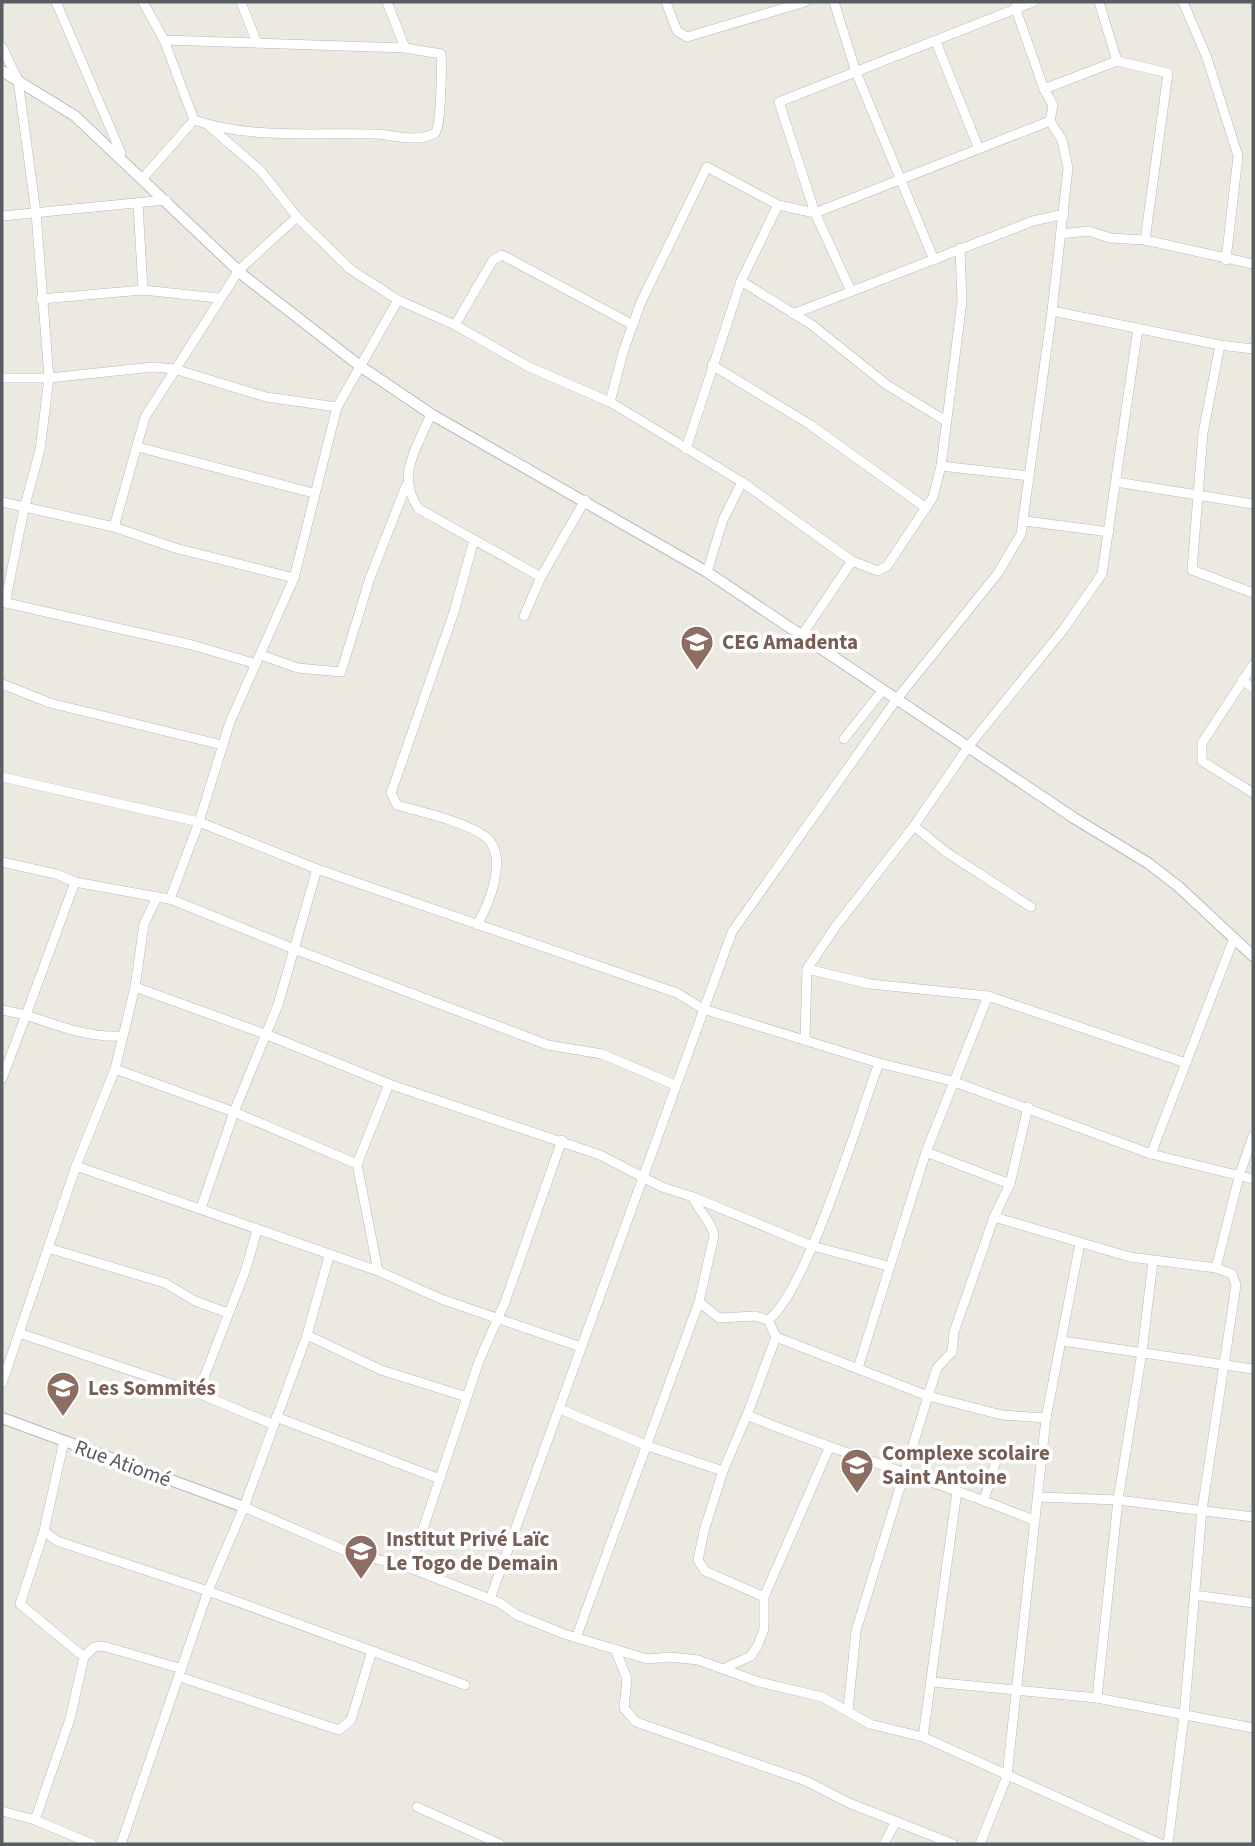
<svg xmlns="http://www.w3.org/2000/svg" width="1255" height="1846" viewBox="0 0 1255 1846" font-family="'Source Sans 3',sans-serif">
  <rect width="100%" height="100%" fill="#eceae0"/>
  <g fill="none" stroke-linecap="round" stroke-linejoin="round">
    <defs>
      <g id="minor">
        <polyline points="56,2 121,153 119,157"/>
        <polyline points="143,2 164,40 194,120"/>
        <polyline points="241,2 257,43"/>
        <polyline points="387,2 405,48"/>
        <polyline points="666,2 677,31 687,37 805,2"/>
        <polyline points="834,2 856,72 934,260"/>
        <polyline points="1099,2 1117,61"/>
        <polyline points="1183,2 1207,58 1238,156 1226,260"/>
        <path d="M164 40 405 48 441 54C442 65 441 130 435 133 418 143 393 135 376 134 315 132 253 140 194 120"/>
        <polyline points="936,42 979,149"/>
        <polyline points="2,47 18,80 36,213 49,378 40,450 24,509 5,603"/>
        <polyline points="1044,89 1117,61 1168,73 1145,240"/>
        <polyline points="208,125 261,171 297,217 350,269 398,300 455,325 529,367 610,402 742,482 852,561"/>
        <polyline points="143,178 194,120"/>
        <polyline points="138,204 143,290"/>
        <polyline points="2,216 166,200"/>
        <polyline points="1060,234 1089,231 1110,238 1145,240 1253,264"/>
        <polyline points="741,281 812,325 887,385 946,421"/>
        <polyline points="851,291 815,213 779,102 1033,2"/>
        <polyline points="41,299 143,290 218,298"/>
        <polyline points="1052,311 1220,345 1253,349"/>
        <polyline points="793,314 1033,221 1064,214"/>
        <polyline points="455,325 493,260 502,255 633,325"/>
        <polyline points="1220,345 1203,433 1192,570 1253,593"/>
        <polyline points="712,365 809,424 926,508"/>
        <polyline points="2,378 49,378 153,367 174,369 266,397 337,407"/>
        <polyline points="610,402 623,352 641,302 707,167 778,205 815,213 1050,121"/>
        <path d="M431 414C417 448 395 476 419 509L541 577"/>
        <polyline points="138,447 313,493"/>
        <polyline points="686,449 741,281 778,205"/>
        <polyline points="941,466 1029,476"/>
        <polyline points="1116,482 1253,504"/>
        <polyline points="2,502 114,527 175,548 294,578"/>
        <polyline points="1025,521 1109,532"/>
        <polyline points="114,527 145,417 239,270 297,217"/>
        <path d="M474 540 454 612 391 793 397 805C421 812 467 822 486 837 509 857 489 904 477 925"/>
        <polyline points="707,572 723,520 742,482"/>
        <polyline points="2,602 192,645 256,664"/>
        <polyline points="524,616 541,577 585,500"/>
        <polyline points="802,635 852,561 878,571 887,566 933,497 941,466 962,301 960,248"/>
        <polyline points="261,655 298,668 341,672 370,578 406,486"/>
        <polyline points="1253,665 1202,743 1202,761 1253,793"/>
        <polyline points="1242,680 1253,688"/>
        <polyline points="2,684 50,703 222,745"/>
        <polyline points="844,739 882,691"/>
        <polyline points="2,777 199,822 317,869 677,993 703,1009 879,1063 952,1081 1151,1154 1253,1179"/>
        <polyline points="914,826 946,852 1031,907"/>
        <polyline points="2,862 56,874 75,882 157,897"/>
        <polyline points="170,899 199,822 230,722 294,578 337,407 398,300"/>
        <polyline points="807,969 870,984 988,996 1186,1063"/>
        <path d="M135 987 265 1034 389 1084 600 1155 662 1187 693 1197C698 1211 712 1221 714 1236L699 1302 576 1638"/>
        <polyline points="2,1010 26,1015 75,882"/>
        <polyline points="805,1039 807,969 836,926 914,826 968,747 1063,630 1102,574 1138,328"/>
        <polyline points="115,1069 234,1112 357,1164"/>
        <path d="M2 1079 26 1015C59 1026 88 1038 123 1036"/>
        <polyline points="1028,1107 1010,1184 994,1217 954,1332 952,1352 937,1368 928,1396 1002,1415 1046,1418"/>
        <polyline points="926,1152 1010,1184"/>
        <polyline points="1151,1154 1234,938"/>
        <polyline points="76,1166 378,1271 441,1299 581,1347"/>
        <polyline points="693,1197 812,1246 888,1266"/>
        <polyline points="201,1208 234,1112 278,1005 317,869"/>
        <polyline points="994,1217 1130,1257 1216,1268 1232,1274 1236,1285 1202,1510 1184,1716 1168,1844"/>
        <polyline points="48,1248 165,1283 195,1301 228,1313"/>
        <polyline points="1216,1268 1240,1173 1253,1136"/>
        <polyline points="378,1271 357,1164 389,1084"/>
        <path d="M699 1302 719 1318 755 1316 768 1320 776 1337 747 1415C841 1455 941 1481 1035 1521"/>
        <path d="M768 1320C806 1293 860 1114 879 1063"/>
        <polyline points="19,1333 198,1393 272,1424"/>
        <polyline points="307,1335 381,1370 467,1397"/>
        <polyline points="776,1337 928,1396 856,1631 848,1710"/>
        <polyline points="1062,1341 1253,1369"/>
        <polyline points="858,1368 926,1152 988,996"/>
        <polyline points="2,1383 76,1166 115,1069 135,987 144,924 157,897 170,899 294,949 548,1045 602,1054 675,1085"/>
        <polyline points="198,1393 246,1269 257,1230"/>
        <polyline points="560,1409 645,1445 723,1471 747,1415"/>
        <polyline points="276,1417 440,1479"/>
        <polyline points="64,1441 44,1531 57,1541 208,1591 465,1685"/>
        <polyline points="723,1471 704,1531 698,1560 705,1571 764,1597"/>
        <polyline points="1040,1497 1118,1500 1253,1517"/>
        <polyline points="984,1500 997,1458"/>
        <polyline points="244,1507 346,1551 410,1568 500,1603 517,1615 564,1634 647,1659 671,1657 698,1660 759,1682 822,1697 870,1724 923,1737 1161,1844"/>
        <polyline points="44,1531 20,1604 84,1657"/>
        <polyline points="410,1568 479,1361 505,1302 562,1140"/>
        <polyline points="1194,1595 1253,1603"/>
        <polyline points="490,1599 732,932 896,700 998,573 1021,534 1052,311 1068,168 1062,140 1050,121 1053,105 1044,89 1015,7"/>
        <polyline points="615,1649 627,1679 624,1708 636,1722 806,1781 849,1803 953,1844"/>
        <polyline points="725,1668 751,1656 758,1645 764,1629 764,1597 829,1448"/>
        <polyline points="180,1677 339,1730 351,1720 372,1651"/>
        <polyline points="932,1682 1097,1698 1253,1728"/>
        <polyline points="1097,1698 1118,1500 1142,1352 1153,1261"/>
        <polyline points="923,1737 957,1491"/>
        <polyline points="417,1807 500,1844"/>
        <polyline points="2,1811 35,1820 92,1844"/>
        <polyline points="35,1820 70,1719 84,1657 94,1647 103,1646 182,1669"/>
        <polyline points="121,1844 208,1591 244,1507 307,1335 329,1256"/>
        <polyline points="884,1844 896,1821"/>
        <polyline points="980,1844 1007,1776 1046,1418 1080,1243"/>
      </g>
      <g id="tertiary">
        <polyline points="2,71 75,116 244,276 360,366 431,414 707,572 1074,818 1148,863 1179,887 1253,956"/>
        <polyline points="2,1418 244,1507"/>
      </g>
    </defs>
    <use href="#minor" stroke="#b6b8bd" stroke-width="10"/>
    <use href="#tertiary" stroke="#b6b8bd" stroke-width="12"/>
    <use href="#minor" stroke="#fff" stroke-width="9"/>
    <use href="#tertiary" stroke="#fff" stroke-width="10"/>
  </g>
  <defs>
    <symbol id="school-pin" viewBox="-11 -11 22 30"><path d="M0 17L-7.5 6A9.5 9.5 0 1 1 7.5 6Z" fill="#8d6e63" stroke="#fff"/><path d="M0-5L7-2L0 1L-7-2ZM-4 1L0 2.5L4 1V4Q0 6-4 4Z" fill="#fff"/></symbol>
  </defs>
  <g fill-rule="evenodd">
    <use href="#school-pin" x="678" y="623" width="38" height="52"/>
    <use href="#school-pin" x="44" y="1369" width="38" height="52"/>
    <use href="#school-pin" x="838" y="1446" width="38" height="52"/>
    <use href="#school-pin" x="342" y="1532" width="38" height="52"/>
  </g>
  <g text-anchor="middle" stroke-width="7" stroke-linejoin="round" paint-order="stroke">
    <g font-size="21" font-weight="bold" fill="#785e54" stroke="#fff" text-anchor="start">
      <text x="722" y="649">CEG Amadenta</text>
      <text x="88" y="1395">Les Sommités</text>
      <text x="882" y="1460">Complexe scolaire<tspan x="882" dy="24">Saint Antoine</tspan></text>
      <text x="386" y="1546">Institut Privé Laïc<tspan x="386" dy="24">Le Togo de Demain</tspan></text>
    </g>
    <g font-size="21" fill="#595c61" stroke="#fff">
      <text transform="translate(123 1463) rotate(20)" y="7">Rue Atiomé</text>
    </g>
  </g>
  <rect width="1255" height="1846" fill="none" stroke="#595c61" stroke-width="7"/>
</svg>
